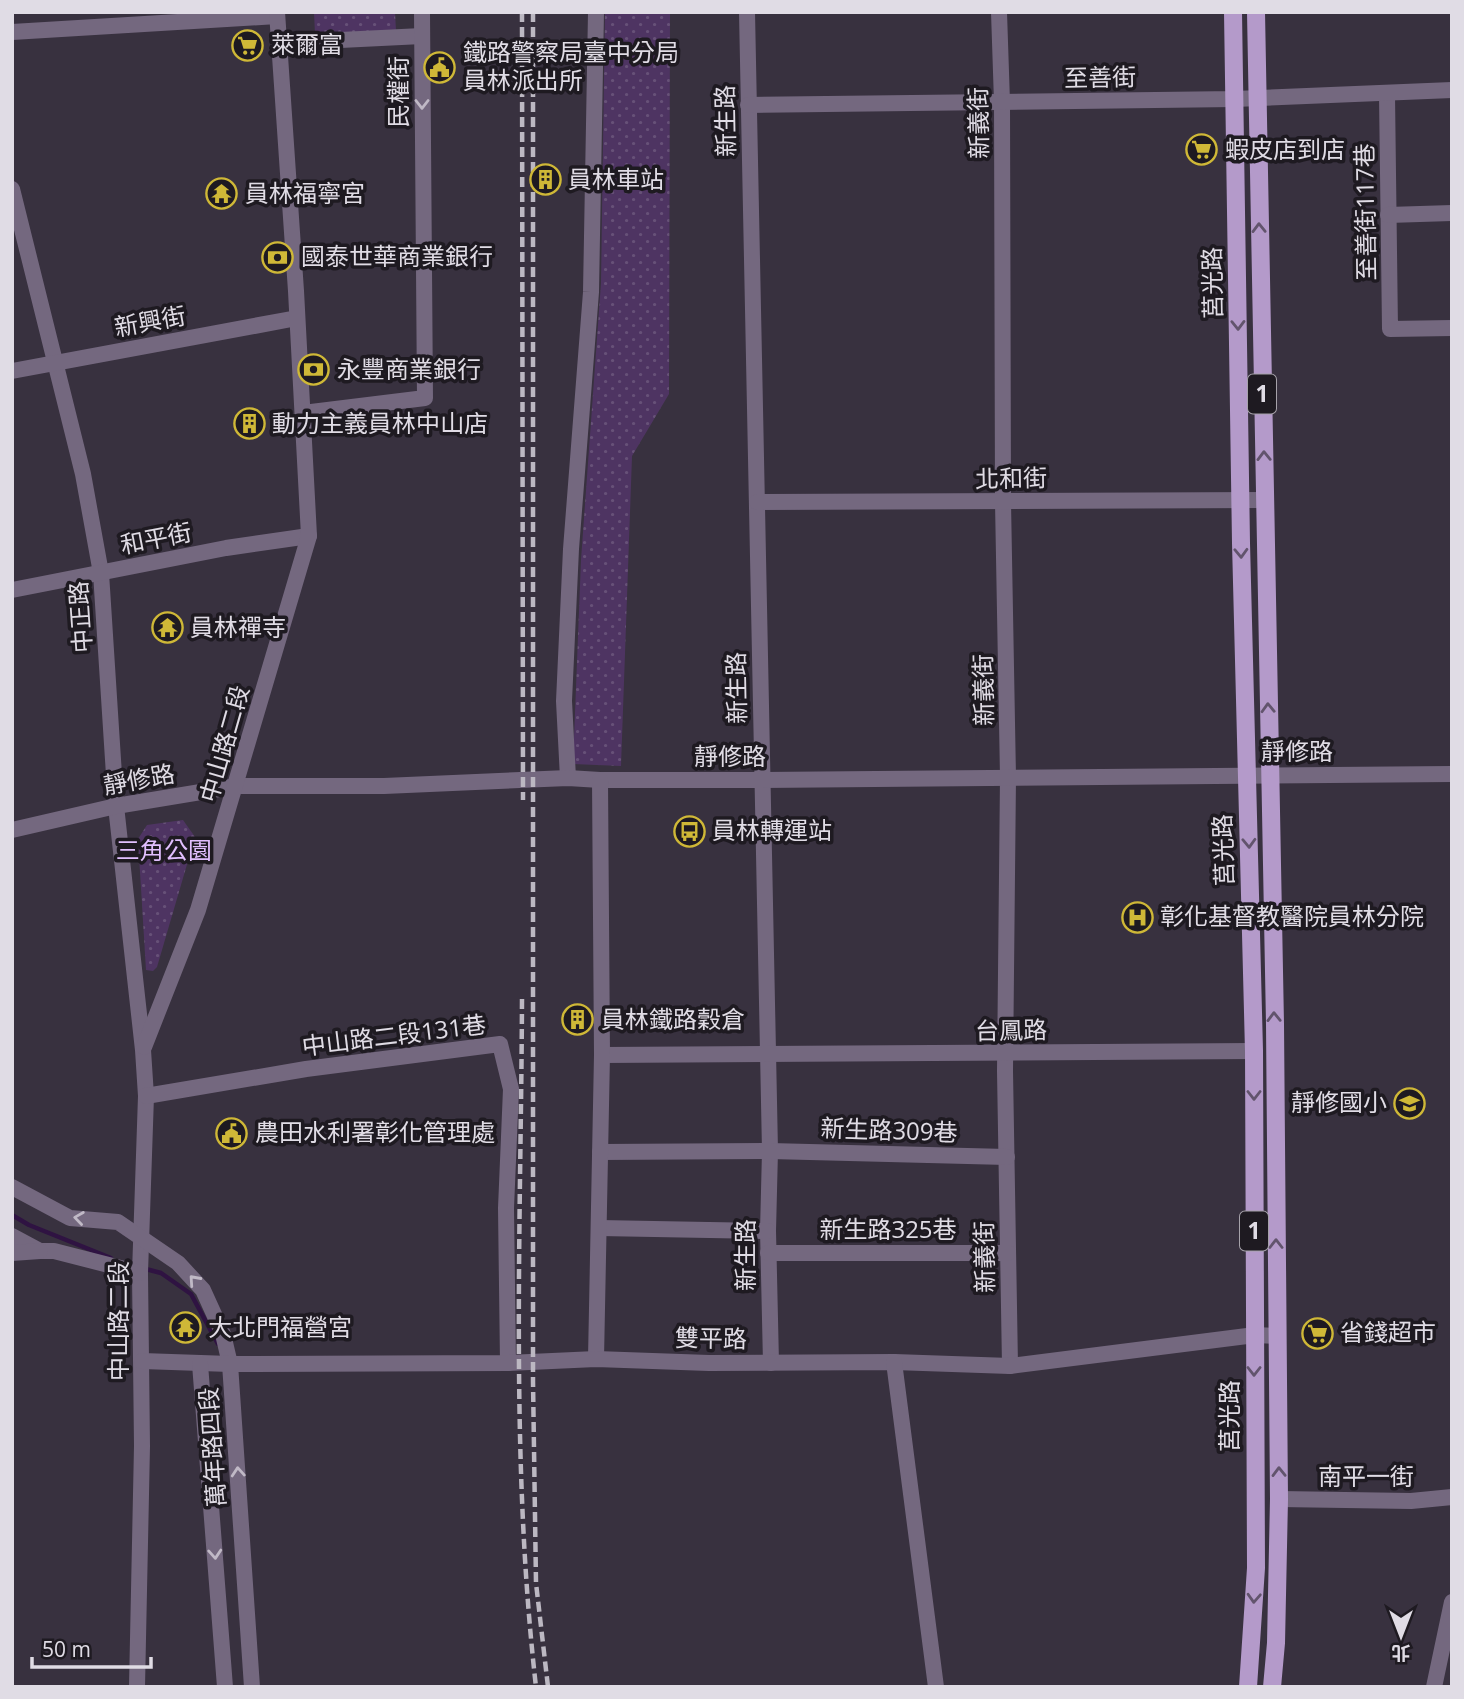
<svg xmlns="http://www.w3.org/2000/svg" width="1464" height="1699" viewBox="0 0 1464 1699" font-family="'Open Sans','Noto Sans TC',sans-serif">
  <defs>
    <pattern id="grass-dots" width="8" height="8" patternUnits="userSpaceOnUse" patternTransform="scale(1.75)"><rect width="8" height="8" fill="#4e3462"/><path d="M2 2h.1M6 6h.1" fill="none" stroke="#675178" stroke-width="1.8" stroke-linecap="round"/></pattern>
  </defs>
  <rect width="100%" height="100%" fill="#38313f"/>
  <g fill="url(#grass-dots)">
    <polygon points="314,12 395,12 396,31 315,34"/>
    <polygon points="605,12 670,12 669,394 632,456 621,766 573,764 581,560 601,283"/>
    <polygon points="183,820 195,837 157,967 153,971 146,970 138,839 147,825"/>
  </g>
  <g fill="none" stroke-linecap="round" stroke-linejoin="round">
    <g stroke="#2f1342" stroke-width="4.5">
      <polyline points="12,1215 29,1225 111,1258"/>
      <polyline points="142,1268 161,1273 191,1294 218,1344"/>
    </g>
    <g stroke="#74687f" stroke-width="16">
      <polyline points="747,12 770,1151 768,1231 771,1363"/>
      <polyline points="999,12 1002,102 1003,502 1008,777 1005,1071 1010,1366"/>
      <polyline points="12,32 277,16"/>
      <polyline points="279,43 422,36"/>
      <polyline points="1387,95 1390,329 1452,328"/>
      <polyline points="748,105 1235,99 1452,90"/>
      <polyline points="12,189 83,474 101,573 116,806 143,1050 146,1096 140,1273 142,1446 137,1687"/>
      <polyline points="1388,215 1452,213"/>
      <polyline points="12,371 297,318"/>
      <polyline points="303,413 425,398 422,12"/>
      <polyline points="757,502 1265,500"/>
      <polyline points="12,590 226,548 309,536"/>
      <polyline points="568,778 564,701 571,549 591,292 596,12"/>
      <polyline points="12,830 116,806 237,786 384,786 568,778 600,780 761,780 1452,774"/>
      <polyline points="144,1047 198,910 309,536 296,291 277,12"/>
      <polyline points="602,1055 1254,1051"/>
      <polyline points="146,1096 306,1069 500,1044 511,1089 506,1208 508,1363"/>
      <polyline points="600,1152 770,1151 1007,1157"/>
      <polyline points="12,1187 70,1218 118,1222 178,1263 203,1290 223,1334 230,1364 252,1687"/>
      <polyline points="599,1228 768,1231"/>
      <polyline points="12,1236 40,1251 54,1251 140,1273"/>
      <polyline points="12,1253 40,1251"/>
      <polyline points="768,1253 1008,1253"/>
      <polyline points="596,1359 602,1055 600,780"/>
      <polyline points="142,1361 230,1364 508,1363 596,1359 709,1363 894,1362 1010,1366 1255,1335 1277,1336"/>
      <polyline points="894,1362 936,1687"/>
      <polyline points="200,1364 225,1687"/>
      <polyline points="1279,1499 1411,1501 1452,1497"/>
      <polyline points="1434,1687 1452,1602"/>
    </g>
    <g stroke="#b49aca" stroke-width="18">
      <polyline points="1233,12 1241,543 1254,1051 1256,1568 1248,1687"/>
      <polyline points="1256,12 1275,1024 1279,1499 1276,1643 1272,1687"/>
    </g>
    <g stroke="#bcb8c2" stroke-width="4.5" stroke-dasharray="10 5" stroke-linecap="butt">
      <polyline points="522,12 523,800"/>
      <polyline points="533,12 533,1381 536,1583 548,1687"/>
      <path d="M522 999C521 1228 510 1459 536 1687"/>
    </g>
  </g>
  <defs><path id="oneway-chevron" d="M-2-3.5L2.5 0L-2 3.5" fill="none" stroke-width="1.6" stroke-linecap="round" stroke-linejoin="round" transform="scale(1.75)"/></defs>
  <g stroke="#c0b9c6">
    <use href="#oneway-chevron" transform="translate(422 104) rotate(90)"/>
    <use href="#oneway-chevron" transform="translate(79 1218) rotate(-172)"/>
    <use href="#oneway-chevron" transform="translate(194 1280) rotate(-132)"/>
    <use href="#oneway-chevron" transform="translate(238 1472) rotate(-94)"/>
    <use href="#oneway-chevron" transform="translate(215 1554) rotate(86)"/>
  </g>
  <g stroke="#62546d">
    <use href="#oneway-chevron" transform="translate(1259 228) rotate(-91)"/>
    <use href="#oneway-chevron" transform="translate(1238 325) rotate(89)"/>
    <use href="#oneway-chevron" transform="translate(1264 456) rotate(-91)"/>
    <use href="#oneway-chevron" transform="translate(1241 553) rotate(88)"/>
    <use href="#oneway-chevron" transform="translate(1268 708) rotate(-92)"/>
    <use href="#oneway-chevron" transform="translate(1249 843) rotate(88)"/>
    <use href="#oneway-chevron" transform="translate(1274 1017) rotate(-91)"/>
    <use href="#oneway-chevron" transform="translate(1254 1095) rotate(90)"/>
    <use href="#oneway-chevron" transform="translate(1276 1244) rotate(-90)"/>
    <use href="#oneway-chevron" transform="translate(1254 1371) rotate(90)"/>
    <use href="#oneway-chevron" transform="translate(1279 1472) rotate(-91)"/>
    <use href="#oneway-chevron" transform="translate(1254 1598) rotate(93)"/>
  </g>
  <defs>
    <symbol id="supermarket-ring" viewBox="-11 -11 22 22"><circle r="9.5" fill="#1e1a21" stroke="#cfb837" stroke-width="1.5"/><path d="M-6-5.5h2.5l.6 2H6L4.5 2H-2.5L-4.4-4H-6ZM-1.5 3.2a1.3 1.3 0 1 0 .1 0ZM3 3.2a1.3 1.3 0 1 0 .1 0Z" fill="#cfb837"/></symbol>
    <symbol id="civic-ring" viewBox="-11 -11 22 22"><circle r="9.5" fill="#1e1a21" stroke="#cfb837" stroke-width="1.5"/><path d="M-.6-6.5H3V-4.5H.6V-3L4-1V1h2V6H-6V1h2V-1L-.6-3ZM-1.2 2.5V6h2.4V2.5Z" fill="#cfb837"/></symbol>
    <symbol id="building-ring" viewBox="-11 -11 22 22"><circle r="9.5" fill="#1e1a21" stroke="#cfb837" stroke-width="1.5"/><path d="M-4-6H4V6H1V3H-1V6H-4ZM-2.5-4.3h1.7v1.8h-1.7ZM.8-4.3h1.7v1.8H.8ZM-2.5-1h1.7V.8h-1.7ZM.8-1h1.7V.8H.8Z" fill="#cfb837"/></symbol>
    <symbol id="temple-ring" viewBox="-11 -11 22 22"><circle r="9.5" fill="#1e1a21" stroke="#cfb837" stroke-width="1.5"/><path d="M0-6L5-2H3V0L6.5 2.5H4V6H1.5V3h-3V6H-4V2.5H-6.5L-3 0V-2H-5Z" fill="#cfb837"/></symbol>
    <symbol id="bank-ring" viewBox="-11 -11 22 22"><circle r="9.5" fill="#1e1a21" stroke="#cfb837" stroke-width="1.5"/><path d="M-6-4H6V4H-6ZM0-2.3a2.3 2.3 0 1 0 0 4.6a2.3 2.3 0 1 0 0-4.6Z" fill="#cfb837"/></symbol>
    <symbol id="bus-ring" viewBox="-11 -11 22 22"><circle r="9.5" fill="#1e1a21" stroke="#cfb837" stroke-width="1.5"/><path d="M-5-6H5V4H4V6H2V4H-2V6H-4V4H-5ZM-3.5-4V0h7V-4ZM-3.5 1.2v1.5H-2V1.2ZM2 1.2v1.5H3.5V1.2Z" fill="#cfb837"/></symbol>
    <symbol id="hospital-ring" viewBox="-11 -11 22 22"><circle r="9.5" fill="#1e1a21" stroke="#cfb837" stroke-width="1.5"/><path d="M-5-5h3v3.5h4V-5h3V5h-3V1.5h-4V5h-3Z" fill="#cfb837"/></symbol>
    <symbol id="school-ring" viewBox="-11 -11 22 22"><circle r="9.5" fill="#1e1a21" stroke="#cfb837" stroke-width="1.5"/><path d="M0-5L7-2L0 1L-7-2ZM-4 1L0 2.5L4 1V4Q0 6-4 4Z" fill="#cfb837"/></symbol>
  </defs>
  <g fill-rule="evenodd">
    <use href="#supermarket-ring" x="230" y="28" width="35" height="35"/>
    <use href="#civic-ring" x="422" y="50" width="35" height="35"/>
    <use href="#supermarket-ring" x="1184" y="132" width="35" height="35"/>
    <use href="#building-ring" x="528" y="162" width="35" height="35"/>
    <use href="#temple-ring" x="204" y="176" width="35" height="35"/>
    <use href="#bank-ring" x="260" y="240" width="35" height="35"/>
    <use href="#bank-ring" x="296" y="352" width="35" height="35"/>
    <use href="#building-ring" x="232" y="406" width="35" height="35"/>
    <use href="#temple-ring" x="150" y="610" width="35" height="35"/>
    <use href="#bus-ring" x="672" y="814" width="35" height="35"/>
    <use href="#hospital-ring" x="1120" y="900" width="35" height="35"/>
    <use href="#building-ring" x="560" y="1002" width="35" height="35"/>
    <use href="#school-ring" x="1392" y="1086" width="35" height="35"/>
    <use href="#civic-ring" x="214" y="1116" width="35" height="35"/>
    <use href="#temple-ring" x="168" y="1310" width="35" height="35"/>
    <use href="#supermarket-ring" x="1300" y="1316" width="35" height="35"/>
  </g>
  <g text-anchor="middle" stroke-width="7" stroke-linejoin="round" paint-order="stroke">
    <g fill="#1e1a21" stroke="#a6a2aa" stroke-width="2">
      <rect x="1248" y="374.5" width="28" height="39" rx="5"/>
      <rect x="1240" y="1211.5" width="28" height="39" rx="5"/>
    </g>
    <g font-size="23" font-weight="bold" fill="#e0dce5">
      <text x="1262" y="402">1</text>
      <text x="1254" y="1239">1</text>
    </g>
    <g font-size="24" fill="#e0dce5" stroke="#1e1a21" text-anchor="start">
      <text x="271" y="53">萊爾富</text>
      <text x="463" y="61">鐵路警察局臺中分局<tspan x="463" dy="28">員林派出所</tspan></text>
      <text x="1225" y="158">蝦皮店到店</text>
      <text x="568" y="188">員林車站</text>
      <text x="245" y="202">員林福寧宮</text>
      <text x="301" y="265">國泰世華商業銀行</text>
      <text x="337" y="378">永豐商業銀行</text>
      <text x="272" y="432">動力主義員林中山店</text>
      <text x="190" y="636">員林禪寺</text>
      <text x="712" y="839">員林轉運站</text>
      <text x="1160" y="925">彰化基督教醫院員林分院</text>
      <text x="601" y="1028">員林鐵路穀倉</text>
      <text x="1387" y="1111" text-anchor="end">靜修國小</text>
      <text x="255" y="1141">農田水利署彰化管理處</text>
      <text x="208" y="1336">大北門福營宮</text>
      <text x="1340" y="1341">省錢超市</text>
    </g>
    <g font-size="24" fill="#e0dce5" stroke="#1e1a21">
      <text transform="translate(1100 78) rotate(-1)" y="8">至善街</text>
      <text transform="translate(399 92) rotate(-90)" y="8">民權街</text>
      <text transform="translate(726 121) rotate(-91)" y="8">新生路</text>
      <text transform="translate(979 123) rotate(-91)" y="8">新義街</text>
      <text transform="translate(1366 212) rotate(-91)" y="8">至善街117巷</text>
      <text transform="translate(1213 283) rotate(-91)" y="8">莒光路</text>
      <text transform="translate(150 322) rotate(-10)" y="8">新興街</text>
      <text transform="translate(1011 479) rotate(-1)" y="8">北和街</text>
      <text transform="translate(156 539) rotate(-11)" y="8">和平街</text>
      <text transform="translate(81 617) rotate(-94)" y="8">中正路</text>
      <text transform="translate(737 688) rotate(-91)" y="8">新生路</text>
      <text transform="translate(984 690) rotate(-91)" y="8">新義街</text>
      <text transform="translate(225 744) rotate(-74)" y="8">中山路二段</text>
      <text x="1297" y="760">靜修路</text>
      <text x="730" y="765">靜修路</text>
      <text transform="translate(139 780) rotate(-10)" y="8">靜修路</text>
      <text transform="translate(1224 850) rotate(-92)" y="8">莒光路</text>
      <text transform="translate(1011 1031) rotate(-1)" y="8">台鳳路</text>
      <text transform="translate(394 1036) rotate(-7)" y="8">中山路二段131巷</text>
      <text transform="translate(889 1131) rotate(2)" y="8">新生路309巷</text>
      <text x="888" y="1238">新生路325巷</text>
      <text transform="translate(746 1255) rotate(-90)" y="8">新生路</text>
      <text transform="translate(985 1257) rotate(-91)" y="8">新義街</text>
      <text transform="translate(119 1321) rotate(-90)" y="8">中山路二段</text>
      <text transform="translate(711 1339) rotate(1)" y="8">雙平路</text>
      <text transform="translate(1230 1416) rotate(-90)" y="8">莒光路</text>
      <text transform="translate(213 1447) rotate(-94)" y="8">萬年路四段</text>
      <text x="1366" y="1485">南平一街</text>
    </g>
    <g font-size="24" fill="#e1bffe" stroke="#1e1a21">
      <text x="164" y="859">三角公園</text>
    </g>
  </g>
  <rect width="1464" height="1699" fill="none" stroke="#e0dce5" stroke-width="28"/>
  <g transform="translate(1401 1636) rotate(180)" stroke="#1e1a21" stroke-width="5" paint-order="stroke">
  <path d="M0-5L12 26L0 18L-12 26Z" fill="#e0dce5"/>
  <text y="-10" font-size="19" font-weight="bold" text-anchor="middle" fill="#e0dce5">北</text>
  </g>
  <path d="M32 1657v10h119v-10" fill="none" stroke="#e0dce5" stroke-width="3.5"/>
  <text x="42" y="1657" font-size="21" fill="#e0dce5" stroke="#1e1a21" stroke-width="5" paint-order="stroke">50 m</text>
</svg>
